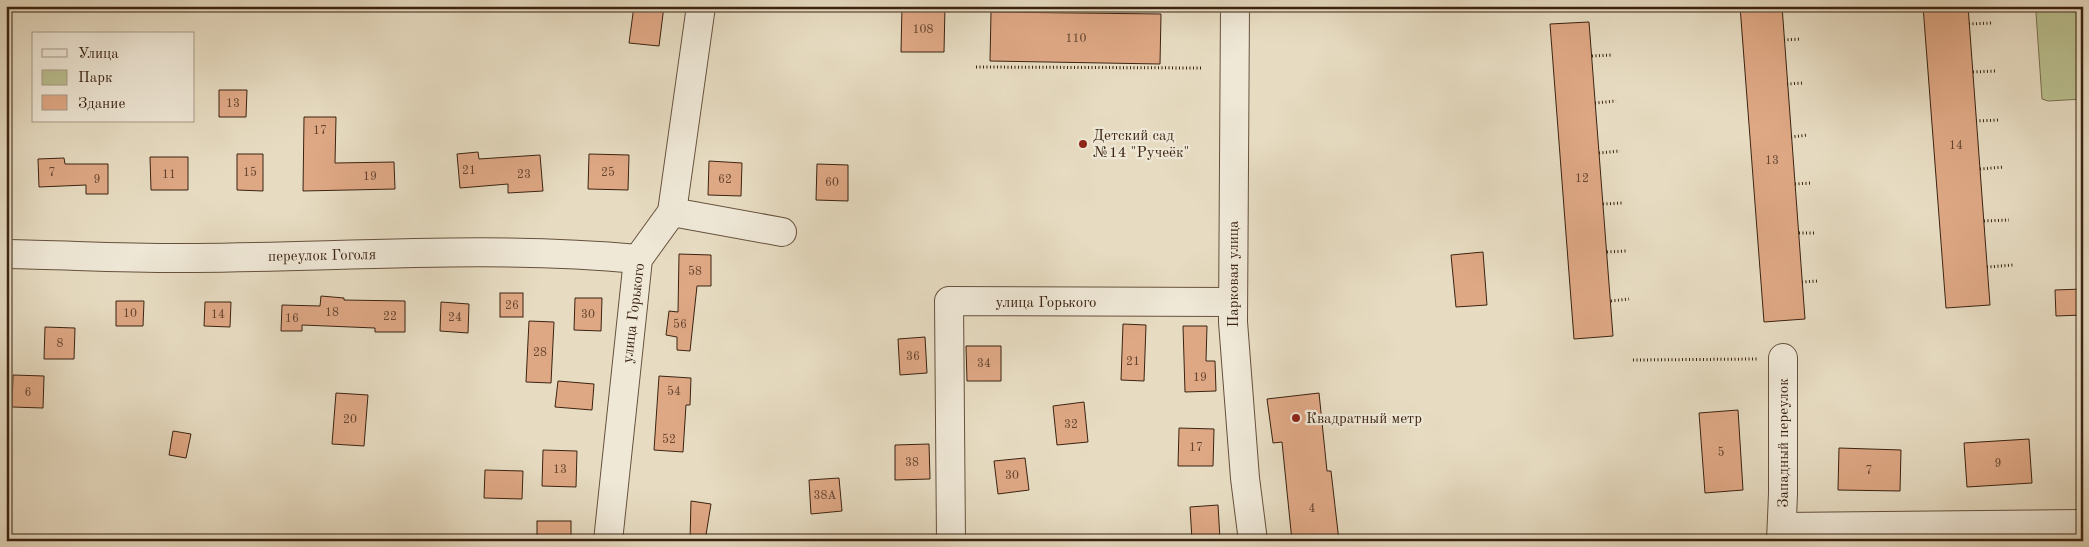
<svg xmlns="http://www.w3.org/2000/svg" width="2089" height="547" viewBox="0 0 2089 547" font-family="'Old Standard TT',serif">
  <rect width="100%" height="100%" fill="#e7dcc2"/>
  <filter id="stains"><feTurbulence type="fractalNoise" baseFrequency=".004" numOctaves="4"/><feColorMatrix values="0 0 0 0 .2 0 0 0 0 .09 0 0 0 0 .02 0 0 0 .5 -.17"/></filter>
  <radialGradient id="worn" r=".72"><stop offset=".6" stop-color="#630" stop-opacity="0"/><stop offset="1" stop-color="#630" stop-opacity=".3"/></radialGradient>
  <polygon fill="#babf8f" stroke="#7a7150" points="2038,6 2083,6 2083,99 2048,101 2042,99 2036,13"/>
  <g fill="#dfa885" stroke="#3b2311">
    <polygon points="634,6 664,6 659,46 629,43"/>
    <polygon points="902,6 945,6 944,52 901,52"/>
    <polygon points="1740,6 1782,6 1805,319 1764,322"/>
    <polygon points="1923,6 1968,6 1990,305 1946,308"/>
    <polygon points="991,12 1161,14 1160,64 990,61"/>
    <polygon points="1589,22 1613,336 1574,339 1550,24"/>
    <polygon points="219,90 247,90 246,117 219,117"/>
    <polygon points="304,117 336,117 335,163 394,162 395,189 303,191"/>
    <polygon points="478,152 479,159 540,155 543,191 508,193 508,184 460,188 457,154"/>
    <polygon points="237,154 263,154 263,191 237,190"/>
    <polygon points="589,154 629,155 628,190 588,189"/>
    <polygon points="150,157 188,157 188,190 151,190"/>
    <polygon points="64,158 65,164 108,164 108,194 86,194 86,185 39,187 38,159"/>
    <polygon points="709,161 742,163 741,196 708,195"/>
    <polygon points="817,164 848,165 848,201 816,200"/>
    <polygon points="1483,252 1487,305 1456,307 1451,255"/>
    <polygon points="679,254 711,255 711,286 697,286 690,351 677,350 677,337 666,335 669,311 678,312"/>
    <polygon points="2083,289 2083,315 2056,316 2055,290"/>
    <rect x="500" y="293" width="23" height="24"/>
    <polygon points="321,296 344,298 344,300 405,301 405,332 375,332 375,328 302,325 302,331 281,331 282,305 320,306"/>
    <polygon points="575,298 602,298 601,331 574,330"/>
    <polygon points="116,301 144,301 143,326 116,326"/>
    <polygon points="205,302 231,302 230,327 204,326"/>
    <polygon points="441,302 469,304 468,333 440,331"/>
    <polygon points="529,321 554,322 551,383 526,382"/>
    <polygon points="1123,324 1146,325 1144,381 1121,380"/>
    <polygon points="1183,326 1207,326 1206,361 1215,361 1216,391 1185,392"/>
    <polygon points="45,327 75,328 74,359 44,359"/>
    <polygon points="925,337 927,373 900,375 898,339"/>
    <polygon points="966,346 1001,346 1001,381 967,381"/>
    <polygon points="13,375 44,376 43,408 12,407"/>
    <polygon points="659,376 691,378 690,405 686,405 683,452 654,450"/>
    <polygon points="558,381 594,384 592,410 555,407"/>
    <polygon points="336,393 368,395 364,446 332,444"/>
    <polygon points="1319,393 1327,471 1331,471 1339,541 1292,541 1282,442 1273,443 1267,399"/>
    <polygon points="1084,402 1088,442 1057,445 1053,406"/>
    <polygon points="1738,410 1743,490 1705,493 1699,413"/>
    <polygon points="1179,428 1214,429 1213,466 1178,466"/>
    <polygon points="173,431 191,434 186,458 169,455"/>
    <polygon points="2029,439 2032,483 1967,487 1964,443"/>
    <polygon points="929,444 930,479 895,480 895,445"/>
    <polygon points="1839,448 1901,450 1900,491 1838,490"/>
    <polygon points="543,450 577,451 576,487 542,486"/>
    <polygon points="1025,458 1029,490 998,494 994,461"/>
    <polygon points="485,470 523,471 522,499 484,498"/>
    <polygon points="839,478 842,511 811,514 809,480"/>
    <polygon points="691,501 711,504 705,541 690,541"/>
    <polygon points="1218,505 1220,539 1192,540 1190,507"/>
    <rect x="537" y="521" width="34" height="20"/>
  </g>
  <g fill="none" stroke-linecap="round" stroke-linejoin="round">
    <defs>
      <g id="minor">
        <polyline points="1235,6 1233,322 1245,478 1253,541"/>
        <polyline points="672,212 782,232"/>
        <path d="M6 254C69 255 132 259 195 258 343 257 490 245 638 259"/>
        <polyline points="1782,527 2083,524"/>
        <polyline points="608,541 638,259 672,212 701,6"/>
        <polyline points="951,541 949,301 1232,302"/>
        <polyline points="1781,541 1783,494 1783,358"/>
      </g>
    </defs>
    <use href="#minor" stroke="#66513d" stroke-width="30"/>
    <g stroke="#3b2311" stroke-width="3" stroke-dasharray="1 2.5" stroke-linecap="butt">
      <polyline points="1969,24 1992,23"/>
      <polyline points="1784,40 1801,39"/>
      <polyline points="1592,56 1613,55"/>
      <polyline points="976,67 1201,68"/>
      <polyline points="1973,72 1996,71"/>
      <polyline points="1787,84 1804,83"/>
      <polyline points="1595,103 1616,101"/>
      <polyline points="1976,121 2000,120"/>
      <polyline points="1791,137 1808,135"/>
      <polyline points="1599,153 1620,151"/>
      <polyline points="1980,169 2004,167"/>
      <polyline points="1795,184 1812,183"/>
      <polyline points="1603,204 1623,203"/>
      <polyline points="1984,221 2009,220"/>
      <polyline points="1799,233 1815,233"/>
      <polyline points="1607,252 1626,251"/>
      <polyline points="1987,267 2013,265"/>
      <polyline points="1802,282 1818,281"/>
      <polyline points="1611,301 1629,299"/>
      <polyline points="1633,360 1758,359"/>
    </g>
    <use href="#minor" stroke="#efe8d7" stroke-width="28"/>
  </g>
  <g fill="#8f2418" stroke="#efe8d7" stroke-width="2">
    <circle cx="1083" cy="144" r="5"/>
    <circle cx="1296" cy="418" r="5"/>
  </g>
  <g text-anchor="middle" stroke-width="4.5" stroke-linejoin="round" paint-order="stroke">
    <g font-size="12" fill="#64442e">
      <text x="923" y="33">108</text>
      <text x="1076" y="42">110</text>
      <text x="233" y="107">13</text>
      <text x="320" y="134">17</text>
      <text x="1956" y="149">14</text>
      <text x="1772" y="164">13</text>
      <text x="469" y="174">21</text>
      <text x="52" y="176">7</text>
      <text x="250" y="176">15</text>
      <text x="608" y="176">25</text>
      <text x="169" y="178">11</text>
      <text x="524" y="178">23</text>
      <text x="370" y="180">19</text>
      <text x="1582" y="182">12</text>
      <text x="97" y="183">9</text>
      <text x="725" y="183">62</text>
      <text x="832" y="186">60</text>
      <text x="695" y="275">58</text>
      <text x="512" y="309">26</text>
      <text x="332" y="316">18</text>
      <text x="130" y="317">10</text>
      <text x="218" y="318">14</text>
      <text x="588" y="318">30</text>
      <text x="390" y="320">22</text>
      <text x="455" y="321">24</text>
      <text x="292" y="322">16</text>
      <text x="680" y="328">56</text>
      <text x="60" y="347">8</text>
      <text x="540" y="356">28</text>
      <text x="913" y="360">36</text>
      <text x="1133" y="365">21</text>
      <text x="984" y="367">34</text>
      <text x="1200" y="381">19</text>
      <text x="674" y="395">54</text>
      <text x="28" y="396">6</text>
      <text x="350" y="423">20</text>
      <text x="1071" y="428">32</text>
      <text x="669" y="443">52</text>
      <text x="1196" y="451">17</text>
      <text x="1721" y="456">5</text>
      <text x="912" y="466">38</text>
      <text x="1998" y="467">9</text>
      <text x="560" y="473">13</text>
      <text x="1869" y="474">7</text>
      <text x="1012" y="479">30</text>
      <text x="825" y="499">38А</text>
      <text x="1312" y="512">4</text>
    </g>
    <g font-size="15" fill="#3b2311" stroke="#efe8d7" text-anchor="start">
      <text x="1093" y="140">Детский сад<tspan x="1093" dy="17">№14 "Ручеёк"</tspan></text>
      <text x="1306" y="423">Квадратный метр</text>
    </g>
    <g font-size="15" fill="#3b2311" stroke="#efe8d7">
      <text transform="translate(322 255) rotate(-1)" y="5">переулок Гоголя</text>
      <text transform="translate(1233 274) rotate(-90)" y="5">Парковая улица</text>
      <text x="1046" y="307">улица Горького</text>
      <text transform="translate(633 313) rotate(-83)" y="5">улица Горького</text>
      <text transform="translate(1783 443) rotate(-90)" y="5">Западный переулок</text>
    </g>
  </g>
  <rect width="2089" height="547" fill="none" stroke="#e7dcc2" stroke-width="25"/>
  <rect x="8" y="8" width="2074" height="532" fill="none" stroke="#3b2311" stroke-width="2.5"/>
  <rect x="12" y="12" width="2064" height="522" fill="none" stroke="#3b2311"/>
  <rect x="32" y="32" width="162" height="90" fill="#efe8d7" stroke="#a79988"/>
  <rect x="42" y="49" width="25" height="8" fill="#efe8d7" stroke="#a79988"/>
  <text x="78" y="58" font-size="15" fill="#3b2311">Улица</text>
  <rect x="42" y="70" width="25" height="15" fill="#babf8f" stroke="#a79988"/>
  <text x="78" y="82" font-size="15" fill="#3b2311">Парк</text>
  <rect x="42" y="95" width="25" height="15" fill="#dfa885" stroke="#a79988"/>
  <text x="78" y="108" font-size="15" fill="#3b2311">Здание</text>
  <rect width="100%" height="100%" filter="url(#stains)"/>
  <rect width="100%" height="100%" fill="url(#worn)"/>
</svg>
